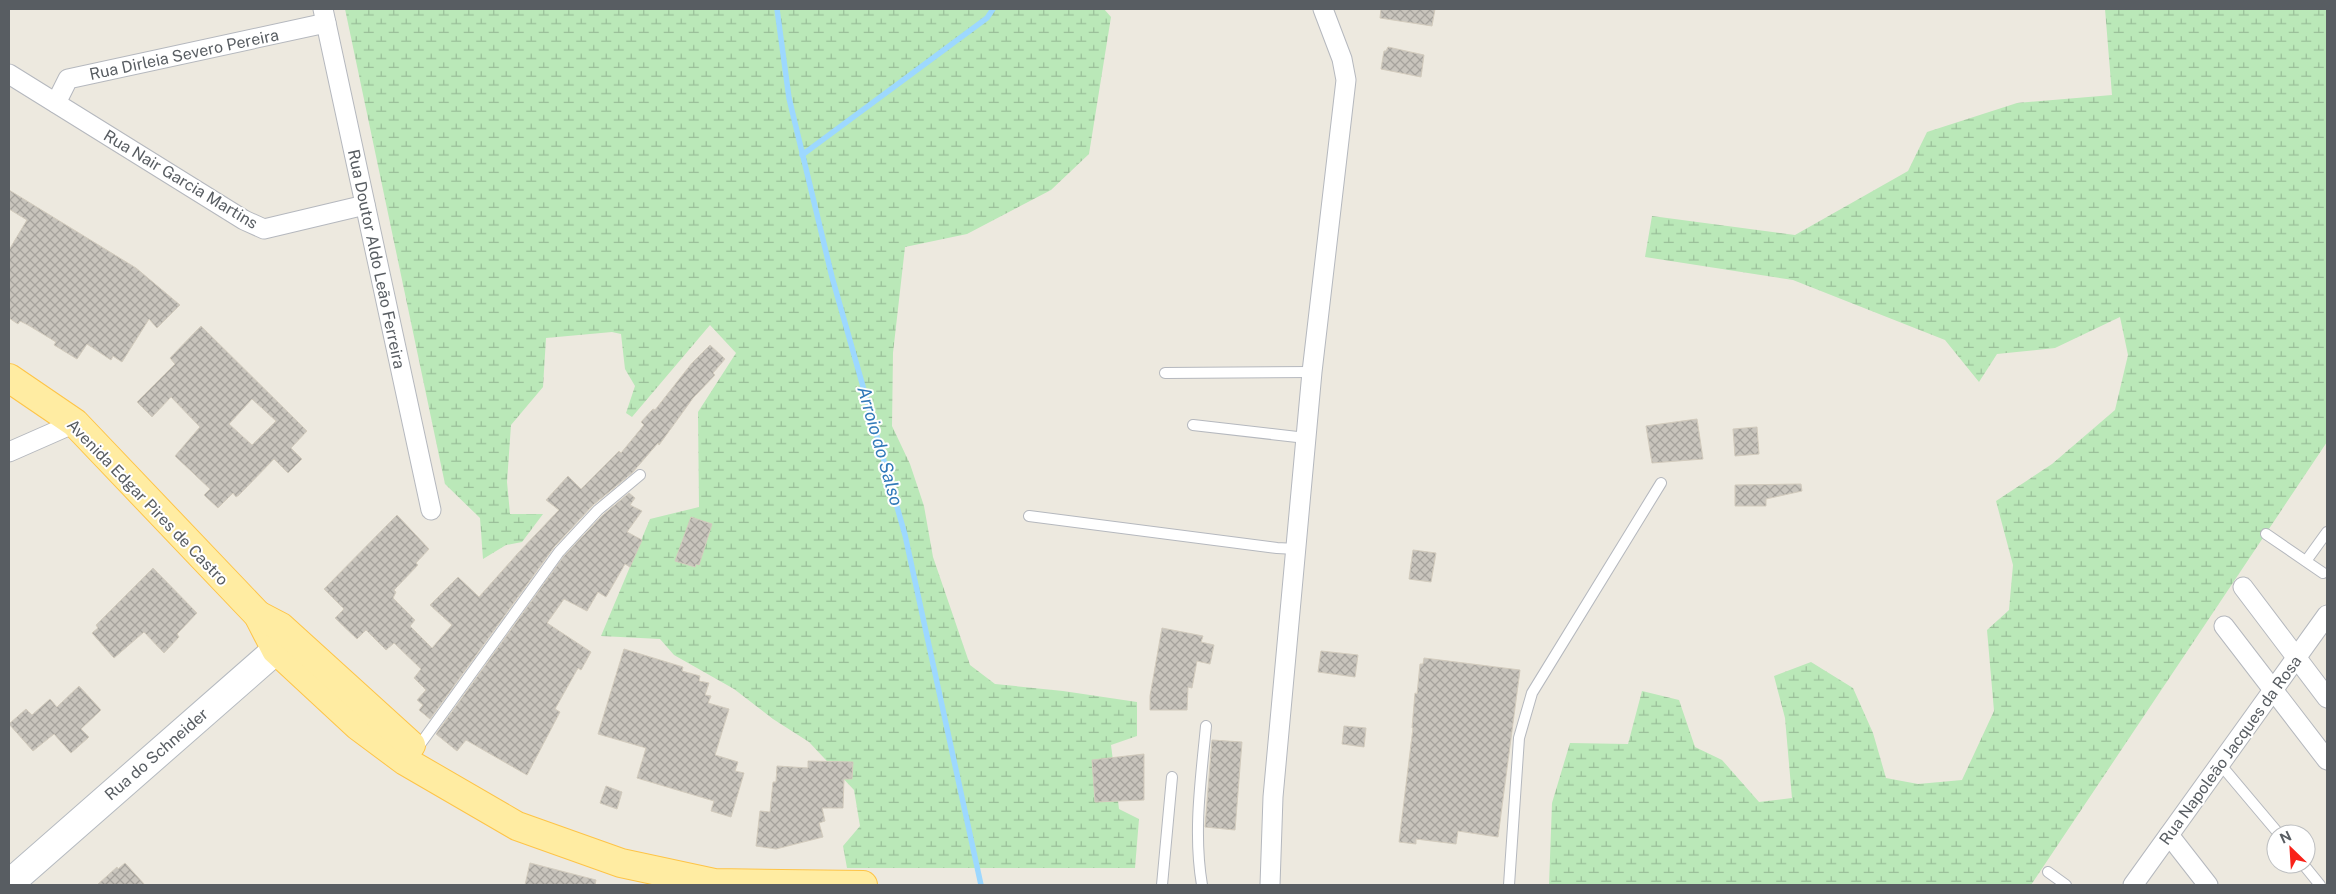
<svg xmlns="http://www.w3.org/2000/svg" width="2336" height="894" viewBox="0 0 2336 894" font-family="'Public Sans',sans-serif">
  <defs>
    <pattern id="wetland-marsh" width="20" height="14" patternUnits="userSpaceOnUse" patternTransform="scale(1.25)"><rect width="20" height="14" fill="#bae8b8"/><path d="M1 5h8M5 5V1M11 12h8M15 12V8" fill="none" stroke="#9abf99"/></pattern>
    <pattern id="building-cross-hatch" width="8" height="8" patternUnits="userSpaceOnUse" patternTransform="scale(1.25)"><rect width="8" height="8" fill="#c8c4bc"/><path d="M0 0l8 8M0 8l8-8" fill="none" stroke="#a5a29c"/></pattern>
  </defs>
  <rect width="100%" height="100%" fill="#ede9df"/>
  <g fill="url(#wetland-marsh)">
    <polygon points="345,9 1104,9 1111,17 1089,154 1051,190 967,234 905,247 893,353 892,426 910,464 924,506 933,557 970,665 995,684 1063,691 1137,702 1137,736 1111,745 1119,809 1139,819 1135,868 847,868 843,846 860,826 854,790 809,742 773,719 734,689 674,655 660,639 601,636 650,519 699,507 698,412 736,353 710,325 632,417 626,413 635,386 625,369 621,334 612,332 546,338 543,387 511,425 507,482 510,514 543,514 522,542 506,545 483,559 480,518 445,484"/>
    <polygon points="2105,9 2327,9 2327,442 2031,885 1549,885 1552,803 1570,743 1628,744 1642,691 1679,700 1695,747 1722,760 1759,802 1792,798 1785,718 1774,676 1811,662 1853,688 1873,733 1886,778 1918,784 1962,780 1994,711 1987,630 2009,610 2013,565 1996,501 2052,464 2115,410 2128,355 2120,317 2055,348 1997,354 1979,382 1945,340 1793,280 1645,257 1652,216 1795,235 1908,171 1927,132 2017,103 2112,95"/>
  </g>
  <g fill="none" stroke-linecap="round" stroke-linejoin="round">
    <g stroke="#9dd8ff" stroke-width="5.5">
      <polyline points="777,9 789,98 832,277 905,535 981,885"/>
      <polyline points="802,155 987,18 993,9"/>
    </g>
  </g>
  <g fill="url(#building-cross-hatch)" stroke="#d2cbbd" fill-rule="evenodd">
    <polygon points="1381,9 1435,9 1432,26 1380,18"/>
    <polygon points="1388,47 1424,55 1421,77 1381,69 1384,51 1386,51"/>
    <polygon points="9,190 136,268 180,305 157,328 149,319 122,362 113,356 111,360 87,344 77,359 54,345 56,342 28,325 20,321 18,324 9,318 9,250 27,220 9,209"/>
    <path d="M201 326 307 431 291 448 302 459 288 473 274 459 239 495 236 497 233 493 218 508 204 495 210 489 175 456 200 427 171 397 152 417 137 402 175 364 170 358ZM252 399 276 421 252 445 229 424Z"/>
    <polygon points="710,345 725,359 713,373 715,375 693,398 659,445 658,443 632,473 593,505 554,547 430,719 419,710 423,705 417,700 426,690 414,678 421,669 394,643 386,650 366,630 357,639 335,618 344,609 324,589 397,515 429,549 416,563 418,565 394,590 396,592 393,598 415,620 410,626 432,648 452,625 430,605 458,577 479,597 519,552 559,510 546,500 568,476 581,489 619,451 621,453 644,425 641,422 653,409 655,410 692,363"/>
    <polygon points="1697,419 1703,459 1652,463 1646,426"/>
    <polygon points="1757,427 1759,454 1735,456 1733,429"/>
    <polygon points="1801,484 1802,491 1766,499 1766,506 1735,506 1735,485"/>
    <polygon points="629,493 635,498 630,505 642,511 627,532 642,540 630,567 625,564 606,597 598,592 587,611 564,599 547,623 591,652 581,670 578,668 555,709 560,712 527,775 466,740 457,751 436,734 564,556 603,515"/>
    <polygon points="691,517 712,524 699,565 696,564 695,567 675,561"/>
    <polygon points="1413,550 1436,553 1431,582 1409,579"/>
    <polygon points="153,568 197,613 177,634 179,637 164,653 144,632 114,658 92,633 98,628 96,625"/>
    <polygon points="1162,628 1203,636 1201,642 1214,645 1210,664 1197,661 1192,688 1188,687 1187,710 1150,710 1150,696"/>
    <polygon points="624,649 683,667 682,671 700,676 699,681 709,683 705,695 711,696 708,703 729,709 715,755 738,762 735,771 744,773 731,817 711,811 714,801 637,778 646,748 598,734"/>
    <polygon points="1321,651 1358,655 1355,677 1318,672"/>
    <polygon points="1424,658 1520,670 1498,837 1458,831 1456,844 1416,839 1416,844 1399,842 1413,728 1412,728 1415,693 1417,694 1420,664 1423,664"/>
    <polygon points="79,686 101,710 81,729 89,737 71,753 54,734 33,751 9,724 26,709 32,715 50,699 57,707"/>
    <polygon points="1344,726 1366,728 1364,747 1342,744"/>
    <polygon points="1212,740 1242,742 1235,830 1205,827"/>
    <polygon points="1144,754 1144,800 1095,802 1092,760"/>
    <polygon points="808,761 853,762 852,779 844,779 843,808 822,808 825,821 819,823 823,837 776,849 756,846 760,811 770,812 773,782 776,782 777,766 808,768"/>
    <polygon points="606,786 622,792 617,809 600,803"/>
    <polygon points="125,863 145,885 97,885 117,867 118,869"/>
    <polygon points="530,863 596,880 595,885 525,885"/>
  </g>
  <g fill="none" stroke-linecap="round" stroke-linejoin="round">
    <defs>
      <g id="lane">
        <polyline points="1165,373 1312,372"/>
        <polyline points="1193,425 1306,438"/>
        <polyline points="1029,516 1277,548 1296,549"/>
        <polyline points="2266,534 2323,573"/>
        <polyline points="2306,561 2327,532"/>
        <polyline points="416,750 559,552 598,510 640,475"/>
        <polyline points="2220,764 2279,834"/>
        <polyline points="2303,864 2320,885"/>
        <polyline points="2048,872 2066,885"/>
        <polyline points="1162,885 1172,777"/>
        <path d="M1202 885C1193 832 1201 779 1206 726"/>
        <polyline points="1509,885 1519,738 1532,693 1661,483"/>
      </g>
      <g id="street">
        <polyline points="323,9 431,510"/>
        <polyline points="9,74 244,220 264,229 365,205"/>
        <polyline points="56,103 68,79 326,23"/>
        <polyline points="9,452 75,423"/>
        <polyline points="2243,587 2327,698"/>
        <polyline points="2224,626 2327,760"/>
        <polyline points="2169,835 2208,885"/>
        <polyline points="1270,885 1273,797 1312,372 1346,80 1342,59 1323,9"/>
        <polyline points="2133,885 2327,615"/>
      </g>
      <polyline id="secondary" points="9,884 276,650 299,654"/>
      <g id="primary">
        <polyline points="9,378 75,423 258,615 276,650 358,726 405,761 517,826 621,863 714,883 863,885"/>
        <polyline points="258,615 281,627 411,745"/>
      </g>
    </defs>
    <use href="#lane" stroke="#b5b8be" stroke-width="12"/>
    <use href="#street" stroke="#b5b8be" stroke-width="21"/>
    <use href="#secondary" stroke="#b5bac0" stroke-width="30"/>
    <use href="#primary" stroke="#fec447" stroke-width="30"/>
    <use href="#lane" stroke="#fff" stroke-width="10"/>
    <use href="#street" stroke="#fff" stroke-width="19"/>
    <use href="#secondary" stroke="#fff" stroke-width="28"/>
    <use href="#primary" stroke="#ffeca2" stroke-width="28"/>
  </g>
  <g text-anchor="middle" stroke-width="4" stroke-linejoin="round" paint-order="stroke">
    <g font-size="16" fill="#585d62" stroke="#fff">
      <text transform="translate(184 54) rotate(-12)" y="6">Rua Dirleia Severo Pereira</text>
      <text transform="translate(181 179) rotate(31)" y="6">Rua Nair Garcia Martins</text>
      <text transform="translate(377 259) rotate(78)" y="6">Rua Doutor Aldo Leão Ferreira</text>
      <text transform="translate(148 502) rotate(46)" y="6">Avenida Edgar Pires de Castro</text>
      <text transform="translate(2230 750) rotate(-54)" y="6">Rua Napoleão Jacques da Rosa</text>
      <text transform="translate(156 754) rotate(-41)" y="6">Rua do Schneider</text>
    </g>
    <g font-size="18" font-style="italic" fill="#3179b9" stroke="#fff">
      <text transform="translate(880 446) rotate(74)" y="6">Arroio do Salso</text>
    </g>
  </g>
  <rect width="2336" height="894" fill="none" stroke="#585d62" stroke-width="20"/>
  <g transform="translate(2291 849) rotate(335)"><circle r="24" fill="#ffffff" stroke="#bcbec0"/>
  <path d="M0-4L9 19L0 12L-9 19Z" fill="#f92219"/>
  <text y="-8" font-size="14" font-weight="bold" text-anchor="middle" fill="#585d62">N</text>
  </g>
</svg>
